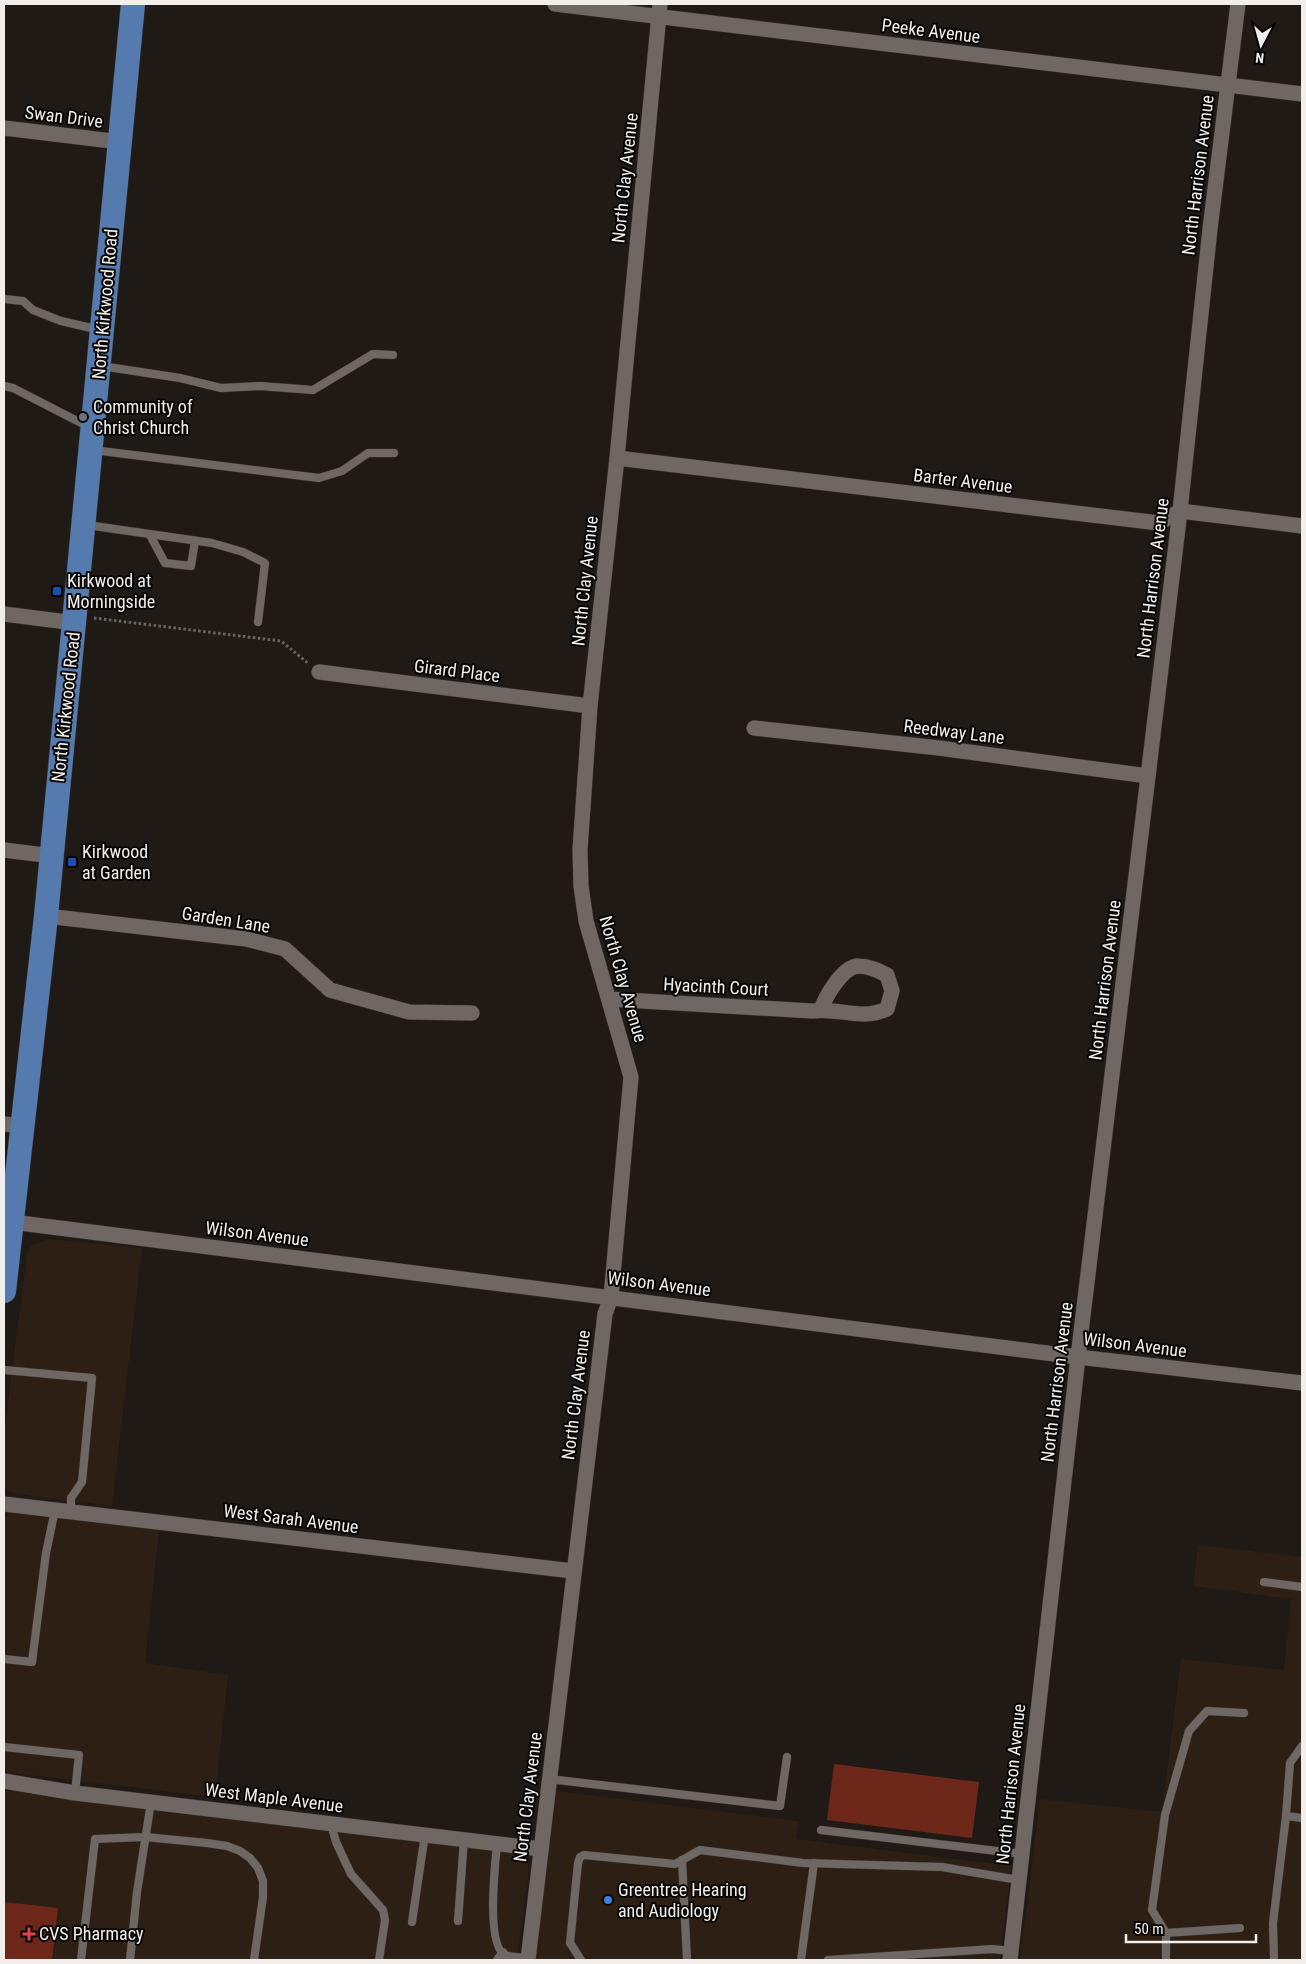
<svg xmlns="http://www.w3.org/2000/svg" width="1306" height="1964" viewBox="0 0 1306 1964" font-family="'Roboto Condensed',sans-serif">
  <rect width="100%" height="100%" fill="#201a17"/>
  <g fill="#2d1f13">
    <polygon points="49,1239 142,1248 112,1506 16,1494 4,1489 4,1433 27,1255 31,1246"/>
    <polygon points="14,1513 159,1530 145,1663 228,1675 215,1797 4,1772 4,1517"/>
    <polygon points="1198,1545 1302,1557 1302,1960 1020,1960 1040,1799 1162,1812 1181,1659 1284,1670 1291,1599 1193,1586"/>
    <polygon points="4,1790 515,1853 524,1856 528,1864 528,1876 517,1960 4,1960"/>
    <polygon points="556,1791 799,1821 796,1839 1011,1866 1000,1960 534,1960"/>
  </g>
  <g fill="#6d2718">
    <polygon points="834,1764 979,1782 972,1838 827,1820"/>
    <polygon points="4,1902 58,1908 52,1960 4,1960"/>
  </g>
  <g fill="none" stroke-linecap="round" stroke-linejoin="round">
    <defs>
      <g id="service">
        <polyline points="4,299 23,301 33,310 61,321 100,330"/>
        <polyline points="101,366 180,378 221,388 260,386 313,390 373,354 393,355"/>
        <polyline points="4,386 13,388 89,427"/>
        <polyline points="93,450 319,478 342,471 368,453 394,453"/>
        <polyline points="87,525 212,543 243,552 265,563 258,622"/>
        <polyline points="150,535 165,563 191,566 195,541"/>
        <polyline points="4,1370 92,1378 82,1482 71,1498 71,1512"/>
        <polyline points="1264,1582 1302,1587"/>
        <polyline points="4,1659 32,1662 46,1553 55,1510"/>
        <polyline points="4,1747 79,1755 75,1793"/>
        <polyline points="549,1779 780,1806 787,1757"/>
        <polyline points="1286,1816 1290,1763 1302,1746"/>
        <polyline points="331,1824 336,1842 351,1874 383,1910 385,1920 379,1960"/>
        <polyline points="821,1830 1022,1854"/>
        <path d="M497 1844C495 1864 486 1945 505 1955 512 1958 522 1957 529 1958"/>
        <polyline points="682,1860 687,1960"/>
        <polyline points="458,1921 464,1839"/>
        <polyline points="412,1922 425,1834"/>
        <polyline points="1166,1933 1152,1910 1165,1815 1189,1731 1207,1711 1244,1713"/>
        <polyline points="81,1960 95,1839 145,1837 207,1843 227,1846 240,1851 250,1858 258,1868 263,1881 263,1897 254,1960"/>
        <polyline points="130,1960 137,1892 151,1802"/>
        <polyline points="497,1960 503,1952"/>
        <polyline points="581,1960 570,1943 578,1863 580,1857 584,1855 675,1864 700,1850 803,1863 942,1867 1019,1880"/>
        <polyline points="801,1960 814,1863"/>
        <polyline points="828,1960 992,1949 1011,1951"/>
        <polyline points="1166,1960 1166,1933 1240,1928"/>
        <polyline points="1274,1960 1273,1923 1286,1816 1302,1818"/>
      </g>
      <g id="minor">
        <polyline points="555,4 1302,94"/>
        <polyline points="4,128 120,142"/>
        <polyline points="617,458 1159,523 1180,511 1302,526"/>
        <polyline points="4,614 75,623"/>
        <polyline points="319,672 590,706"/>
        <polyline points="754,728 939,748 1148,776"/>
        <polyline points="4,850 52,856"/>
        <polyline points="46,916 246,939 285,949 330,990 409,1012 472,1013"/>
        <path d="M609 999 812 1011C838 1007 861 1021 887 1009L892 991 887 975C877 970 869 966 857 966 842 968 825 997 821 1010"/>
        <polyline points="4,1124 22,1126"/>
        <polyline points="12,1222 1078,1357 1302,1383"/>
        <polyline points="4,1504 573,1571"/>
        <polyline points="4,1781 75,1793 541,1849"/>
        <polyline points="528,1960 605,1314 611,1297 631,1077 586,921 581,886 580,850 590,706 617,458 660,4"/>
        <polyline points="1010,1960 1078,1357 1180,511 1210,229 1238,4"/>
      </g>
      <polyline id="primary" points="4,1291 46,916 133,4"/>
    </defs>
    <use href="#service" stroke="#383432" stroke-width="9"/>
    <use href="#minor" stroke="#383432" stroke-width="16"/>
    <use href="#primary" stroke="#383432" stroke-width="25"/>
    <polyline stroke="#686360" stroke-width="3" stroke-dasharray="2.5 2.5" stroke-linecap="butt" points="94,618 281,641 309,664"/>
    <use href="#service" stroke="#6f6764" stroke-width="8"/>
    <use href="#minor" stroke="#6f6764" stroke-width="15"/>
    <use href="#primary" stroke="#557aad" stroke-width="24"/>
  </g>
  <circle fill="#6b7280" stroke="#080605" stroke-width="2" cx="83" cy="417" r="5"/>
  <g fill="#1a4fb4" stroke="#080605" stroke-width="2">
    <rect x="52" y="586" width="10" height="10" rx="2.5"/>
    <rect x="67" y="857" width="10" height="10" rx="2.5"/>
  </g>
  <circle fill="#3f7fe0" stroke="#080605" stroke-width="2" cx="608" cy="1900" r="5"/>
  <path fill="#e0444e" stroke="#080605" stroke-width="2" d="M26.5 1926.5h5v5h5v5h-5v5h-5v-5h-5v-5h5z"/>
  <g text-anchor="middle" stroke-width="4" stroke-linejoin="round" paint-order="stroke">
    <g font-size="18" fill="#f2eeec" stroke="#080605">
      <text transform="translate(931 31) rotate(7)" y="6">Peeke Avenue</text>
      <text transform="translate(64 117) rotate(7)" y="6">Swan Drive</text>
      <text transform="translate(1198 175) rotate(-83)" y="6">North Harrison Avenue</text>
      <text transform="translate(625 178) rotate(-84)" y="6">North Clay Avenue</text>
      <text transform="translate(105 304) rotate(-85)" y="6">North Kirkwood Road</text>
      <text transform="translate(963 481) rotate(7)" y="6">Barter Avenue</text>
      <text transform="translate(1153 578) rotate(-83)" y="6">North Harrison Avenue</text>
      <text transform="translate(585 581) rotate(-84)" y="6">North Clay Avenue</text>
      <text transform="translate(457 671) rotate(7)" y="6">Girard Place</text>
      <text transform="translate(66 707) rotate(-84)" y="6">North Kirkwood Road</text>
      <text transform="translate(954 732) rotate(7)" y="6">Reedway Lane</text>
      <text transform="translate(226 920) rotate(9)" y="6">Garden Lane</text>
      <text transform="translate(623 979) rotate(74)" y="6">North Clay Avenue</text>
      <text transform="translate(1105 980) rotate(-83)" y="6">North Harrison Avenue</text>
      <text transform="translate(716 987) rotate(3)" y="6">Hyacinth Court</text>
      <text transform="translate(257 1234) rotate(7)" y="6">Wilson Avenue</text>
      <text transform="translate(659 1284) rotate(7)" y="6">Wilson Avenue</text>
      <text transform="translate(1135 1345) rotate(7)" y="6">Wilson Avenue</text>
      <text transform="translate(1057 1382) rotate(-83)" y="6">North Harrison Avenue</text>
      <text transform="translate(576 1395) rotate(-83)" y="6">North Clay Avenue</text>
      <text transform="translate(291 1519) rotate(7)" y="6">West Sarah Avenue</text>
      <text transform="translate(1011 1784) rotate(-84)" y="6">North Harrison Avenue</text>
      <text transform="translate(528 1797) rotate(-83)" y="6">North Clay Avenue</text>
      <text transform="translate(274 1798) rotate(7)" y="6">West Maple Avenue</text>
    </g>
    <g font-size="18" fill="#f2eeec" stroke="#080605" text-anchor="start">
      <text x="93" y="413">Community of<tspan x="93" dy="21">Christ Church</tspan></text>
      <text x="67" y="587">Kirkwood at<tspan x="67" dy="21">Morningside</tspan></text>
      <text x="82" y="858">Kirkwood<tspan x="82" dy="21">at Garden</tspan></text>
      <text x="618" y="1896">Greentree Hearing<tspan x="618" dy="21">and Audiology</tspan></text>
      <text x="39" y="1940">CVS Pharmacy</text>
    </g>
  </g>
  <rect width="1306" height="1964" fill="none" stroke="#f2eeec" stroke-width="10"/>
  <g transform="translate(1261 45) rotate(186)" stroke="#080605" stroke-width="4" paint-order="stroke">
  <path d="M0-4L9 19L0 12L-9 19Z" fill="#f2eeec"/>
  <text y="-8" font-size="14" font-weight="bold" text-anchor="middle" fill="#f2eeec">N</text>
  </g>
  <path d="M1126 1934v8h130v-8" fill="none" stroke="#f2eeec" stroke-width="2.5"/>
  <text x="1134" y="1934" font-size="15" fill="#f2eeec" stroke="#080605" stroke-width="4" paint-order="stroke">50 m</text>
</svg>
